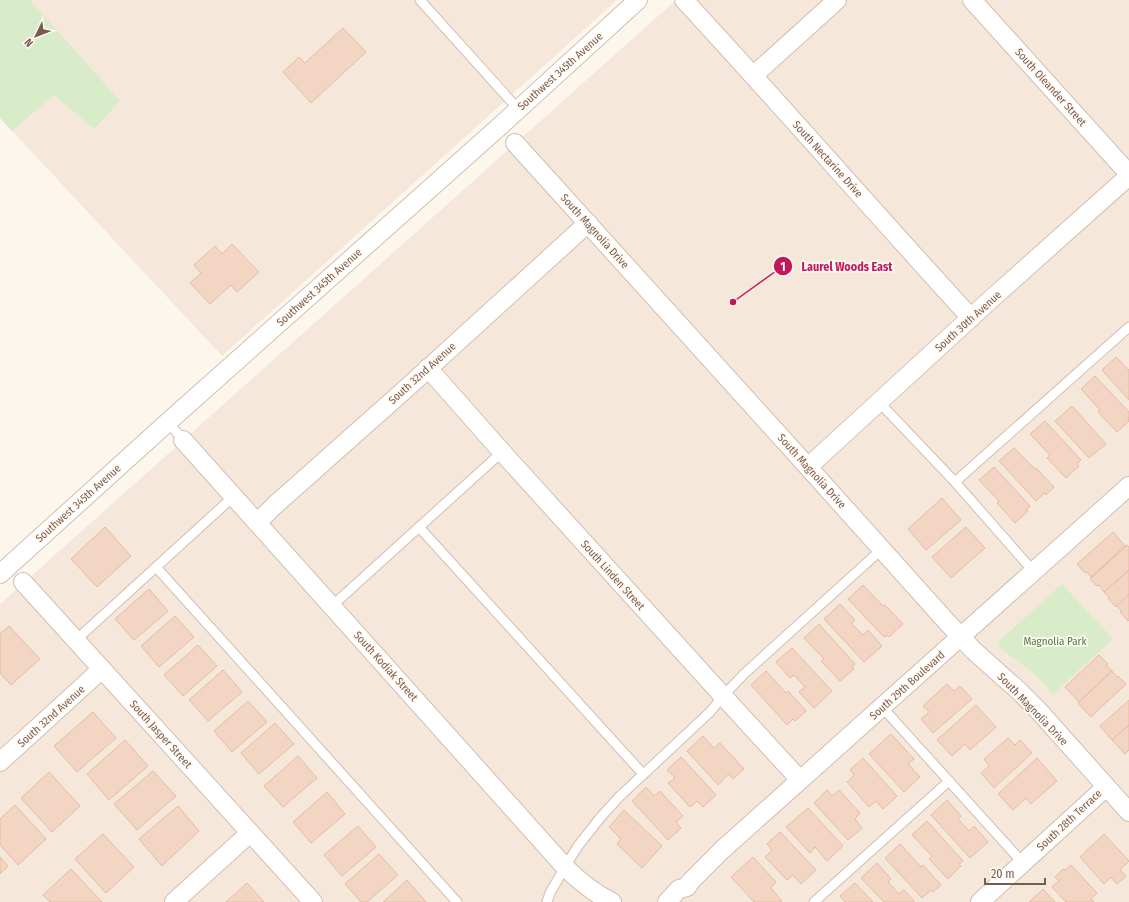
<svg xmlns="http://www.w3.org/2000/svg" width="1129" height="902" viewBox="0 0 1129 902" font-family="'Fira Sans Condensed',sans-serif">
  <rect width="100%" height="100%" fill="#fdf6ec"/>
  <g fill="#f5e8da">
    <polygon points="0,0 617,0 222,356 0,118"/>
    <polygon points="676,0 1129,0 1129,902 0,902 0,604"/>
  </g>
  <g fill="#d8ecc9">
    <polygon points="0,0 30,0 120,101 94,129 54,95 12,131 0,118"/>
    <polygon points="1062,584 1113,639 1066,682 1052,695 1049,689 1037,676 1000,648 998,642"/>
  </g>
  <g fill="#f3d5c3" stroke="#e6bba3">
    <polygon points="343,28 366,52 311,103 283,72 299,57 305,63"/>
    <polygon points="232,244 259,272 237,292 231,285 210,304 190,283 201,273 194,265 215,246 222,254"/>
    <polygon points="1116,357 1129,370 1129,400 1102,370"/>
    <polygon points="1095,376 1129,412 1129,417 1128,418 1129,421 1117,432 1098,412 1100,410 1081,389"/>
    <polygon points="1072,406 1106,444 1089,458 1055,421"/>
    <polygon points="1045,421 1081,460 1077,464 1079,466 1066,478 1047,458 1050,455 1030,434"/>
    <polygon points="1014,448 1035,469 1036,468 1054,487 1046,495 1044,493 1036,501 999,461"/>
    <polygon points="994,467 1030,506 1026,510 1028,511 1015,523 997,503 999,501 979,480"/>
    <polygon points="942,498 961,520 926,550 908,529"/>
    <polygon points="105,527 131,556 97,587 71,559"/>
    <polygon points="966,527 985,548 951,578 932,557"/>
    <polygon points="1113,532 1125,546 1091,577 1087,572 1085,573 1077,564"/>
    <polygon points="1127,545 1129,547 1129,570 1104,592 1099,585 1097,586 1090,579"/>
    <polygon points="1129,570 1129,594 1116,607 1108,598 1109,597 1104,592"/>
    <polygon points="863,585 883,606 885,605 903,624 889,637 887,635 884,637 848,599"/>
    <polygon points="149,589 168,611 134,640 115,619"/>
    <polygon points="1129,594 1129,620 1128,621 1120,612 1122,611 1117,606"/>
    <polygon points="840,604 855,620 851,623 863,635 868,630 882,646 864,662 824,619"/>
    <polygon points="175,616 194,637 159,667 141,646"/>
    <polygon points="819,624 855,664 852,667 854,669 840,681 821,661 824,659 804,638"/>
    <polygon points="9,626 40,659 11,685 0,673 0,634"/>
    <polygon points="198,645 217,666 183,696 164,675"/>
    <polygon points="792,648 832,691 814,708 799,692 805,687 794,675 790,678 776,662"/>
    <polygon points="1099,655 1108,664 1106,665 1112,671 1079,702 1065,687"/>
    <polygon points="223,670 242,692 208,721 189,700"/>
    <polygon points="766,671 786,693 788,691 806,711 795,721 793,719 787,725 751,685"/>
    <polygon points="1112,671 1117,677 1118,676 1126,684 1091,717 1078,703"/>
    <polygon points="947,684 954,691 960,686 972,699 933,733 921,719 929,712 923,706"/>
    <polygon points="1129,700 1129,725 1112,740 1100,726"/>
    <polygon points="248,701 267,722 232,752 214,731"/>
    <polygon points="976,705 996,727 970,750 965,744 952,756 937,740"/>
    <polygon points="93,712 116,738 77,772 54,746"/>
    <polygon points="275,723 294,744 259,774 241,753"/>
    <polygon points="1129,725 1129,750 1125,754 1112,740"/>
    <polygon points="891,734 914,759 908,764 920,777 904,792 869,754"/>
    <polygon points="703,736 714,748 720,743 744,769 733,779 729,774 718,785 687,751"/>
    <polygon points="1008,738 1015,745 1020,740 1032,753 994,788 981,773 989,766 984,759"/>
    <polygon points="125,740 148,766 109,800 87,774"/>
    <polygon points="298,756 317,778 283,807 264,786"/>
    <polygon points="681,757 716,795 703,807 697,801 690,807 668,783 675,778 667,770"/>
    <polygon points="863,758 897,796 883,809 876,801 869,807 847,782 854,775 850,770"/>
    <polygon points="1037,758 1057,781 1031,804 1026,798 1013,810 998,794"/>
    <polygon points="153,771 176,796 137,830 114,804"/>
    <polygon points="49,772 80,806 52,832 21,798"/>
    <polygon points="646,787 654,796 660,791 683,816 676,822 681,828 668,840 632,801"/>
    <polygon points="827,790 832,796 839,790 860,813 855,819 862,828 848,840 814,803"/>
    <polygon points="327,792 345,814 311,843 293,822"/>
    <polygon points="947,800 961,816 958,819 969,831 974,826 988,842 970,858 931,815"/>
    <polygon points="15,805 46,839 18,865 0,845 0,819"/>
    <polygon points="178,806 199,831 162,866 139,839"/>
    <polygon points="808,808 843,846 827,861 815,847 810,853 786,827"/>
    <polygon points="624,810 662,846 642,868 617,844 621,839 609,827"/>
    <polygon points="927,821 963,861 959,864 961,866 948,879 929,859 932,856 912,835"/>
    <polygon points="358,826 376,847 342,876 324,855"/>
    <polygon points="780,832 816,870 801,884 793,875 787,880 765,857 772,850 767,844"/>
    <polygon points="103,834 134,867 106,893 75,859"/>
    <polygon points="1104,834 1129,861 1120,870 1126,876 1117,884 1111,877 1104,884 1080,857"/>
    <polygon points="900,844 921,867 923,865 941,885 933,892 931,890 922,898 885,858"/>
    <polygon points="379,854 398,875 367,902 361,902 345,884"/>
    <polygon points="0,857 8,866 0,874"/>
    <polygon points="753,857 776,882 771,888 782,901 781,902 754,902 731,877"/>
    <polygon points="877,863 891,879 888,882 899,894 904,890 915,902 884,902 861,878"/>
    <polygon points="1071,865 1097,893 1091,899 1094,902 1066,902 1052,887 1059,881 1055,877 1063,869 1065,870"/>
    <polygon points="71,869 102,902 50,902 43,895"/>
    <polygon points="407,880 426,902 383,902"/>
    <polygon points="247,883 264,902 226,902"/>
    <polygon points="855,883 873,902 845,902 840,896"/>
    <polygon points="1043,889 1055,902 1029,902"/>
  </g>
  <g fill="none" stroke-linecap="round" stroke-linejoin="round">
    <defs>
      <g id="lane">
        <polyline points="420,0 518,109"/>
        <polyline points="879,402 955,482 1034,572"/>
        <polyline points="168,422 183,440"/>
        <polyline points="955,482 1129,327"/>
        <polyline points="419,527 643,774"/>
        <polyline points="156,567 457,902"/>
        <polyline points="332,606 502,452"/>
        <polyline points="76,640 234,496"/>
        <polyline points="882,707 1023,863"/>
        <polyline points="547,902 550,893 565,867 578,846 600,818 619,797 710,712 723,696 744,674 882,549"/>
        <polyline points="814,902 949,781"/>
      </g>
      <g id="street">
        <path d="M684 0C781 105 875 213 971 318"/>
        <polyline points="972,0 1129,174"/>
        <polyline points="754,75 837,0"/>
        <polyline points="515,143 808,467 946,621 973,650 1020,692 1037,709 1129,812"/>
        <polyline points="428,368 502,452 723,696 800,780"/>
        <path d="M183 440 565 867C579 881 594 893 612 902"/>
        <polyline points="808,467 989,301 1129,176"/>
        <polyline points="257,523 274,506 409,386 588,223"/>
        <polyline points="0,574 168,422 499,127 638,0"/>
        <polyline points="23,582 313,902"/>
        <polyline points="0,762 102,669"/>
        <polyline points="174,902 250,833"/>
        <polyline points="667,902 679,889 687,887 690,882 722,850 1129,486"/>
        <polyline points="980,902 1106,787"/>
      </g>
    </defs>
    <use href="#lane" stroke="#d1beb0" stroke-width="11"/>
    <use href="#street" stroke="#d1beb0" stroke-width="20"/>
    <use href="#lane" stroke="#fff" stroke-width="9"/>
    <use href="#street" stroke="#fff" stroke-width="18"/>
  </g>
  <g text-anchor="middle" stroke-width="3.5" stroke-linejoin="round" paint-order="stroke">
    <g font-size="11" fill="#7a5c4d" stroke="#fffaf3">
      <text transform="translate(560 71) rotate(-42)" y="4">Southwest 345th Avenue</text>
      <text transform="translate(1051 87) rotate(48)" y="4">South Oleander Street</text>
      <text transform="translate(828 159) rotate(48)" y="4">South Nectarine Drive</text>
      <text transform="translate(595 231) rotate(48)" y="4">South Magnolia Drive</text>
      <text transform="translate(319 287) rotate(-42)" y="4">Southwest 345th Avenue</text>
      <text transform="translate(968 321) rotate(-42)" y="4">South 30th Avenue</text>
      <text transform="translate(422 373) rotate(-42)" y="4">South 32nd Avenue</text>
      <text transform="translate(812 471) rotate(48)" y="4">South Magnolia Drive</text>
      <text transform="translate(78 503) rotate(-42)" y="4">Southwest 345th Avenue</text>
      <text transform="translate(613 575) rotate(48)" y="4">South Linden Street</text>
      <text transform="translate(386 666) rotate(48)" y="4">South Kodiak Street</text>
      <text transform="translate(907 685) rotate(-42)" y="4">South 29th Boulevard</text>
      <text transform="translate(1033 709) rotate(46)" y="4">South Magnolia Drive</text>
      <text transform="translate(51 716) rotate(-42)" y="4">South 32nd Avenue</text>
      <text transform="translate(161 734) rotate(48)" y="4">South Jasper Street</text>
      <text transform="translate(1069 820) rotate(-43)" y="4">South 28th Terrace</text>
    </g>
    <g font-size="11" fill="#537a41" stroke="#fffaf3">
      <text x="1055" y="645">Magnolia Park</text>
    </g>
  </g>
  <path fill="none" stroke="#c2185b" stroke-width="1.5" d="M733 302L783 266"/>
  <g fill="#c2185b" stroke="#fffaf3" stroke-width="1.5">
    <circle cx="733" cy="302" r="4"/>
    <circle cx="783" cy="266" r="10"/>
  </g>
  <g font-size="12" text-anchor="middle" font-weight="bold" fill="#fff">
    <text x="783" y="271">1</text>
  </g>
  <g font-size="12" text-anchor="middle" font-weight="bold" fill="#c2185b" stroke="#fffaf3" stroke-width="3.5" stroke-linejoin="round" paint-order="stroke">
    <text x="847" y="271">Laurel Woods East</text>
  </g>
  <g transform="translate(36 36) rotate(227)" stroke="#fffaf3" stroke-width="3" paint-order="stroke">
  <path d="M0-3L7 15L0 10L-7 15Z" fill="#7a5c4d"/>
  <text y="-6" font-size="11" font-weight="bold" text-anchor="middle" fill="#7a5c4d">N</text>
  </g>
  <path d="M985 878v6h60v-6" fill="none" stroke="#7a5c4d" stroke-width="2"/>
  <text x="991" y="878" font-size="12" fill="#7a5c4d" stroke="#fffaf3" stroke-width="3" paint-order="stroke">20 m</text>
</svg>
